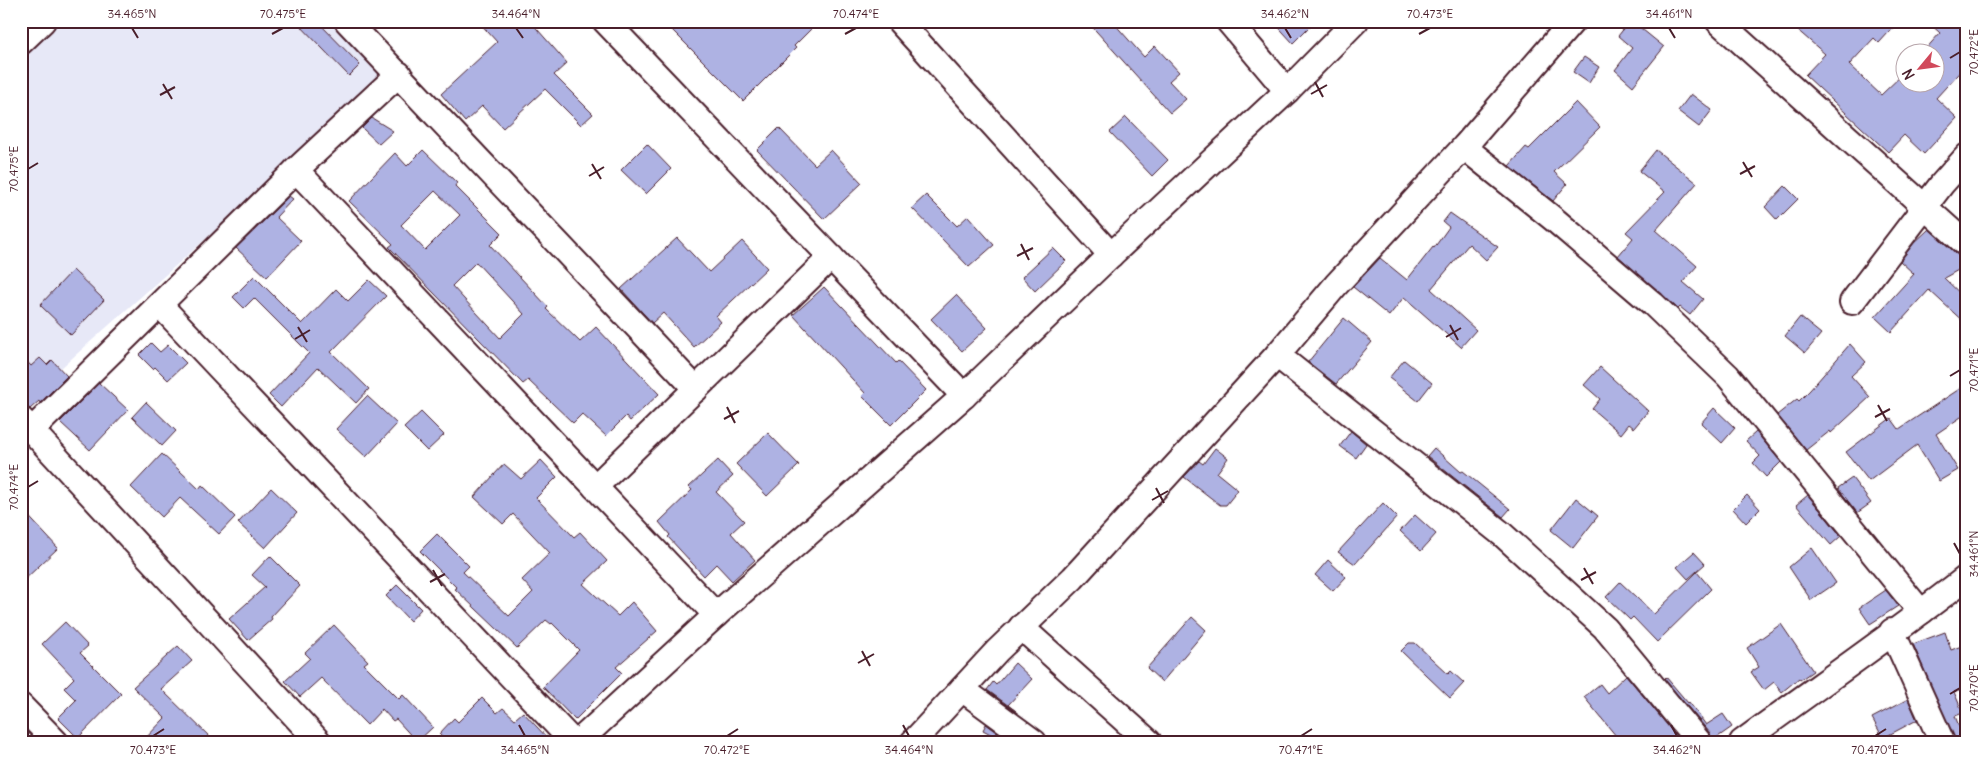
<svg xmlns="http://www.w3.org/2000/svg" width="1988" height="763" viewBox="0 0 1988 763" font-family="Delius,sans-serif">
  <rect width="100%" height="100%" fill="#fff"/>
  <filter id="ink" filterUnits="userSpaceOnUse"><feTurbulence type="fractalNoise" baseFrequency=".02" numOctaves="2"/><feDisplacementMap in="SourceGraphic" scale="10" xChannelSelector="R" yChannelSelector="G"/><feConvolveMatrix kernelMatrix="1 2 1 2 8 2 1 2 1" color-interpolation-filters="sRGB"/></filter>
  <g filter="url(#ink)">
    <polygon fill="#e7e8f7" points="61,21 333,21 387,77 23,402 21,400 21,60"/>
    <g fill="#aeb2e3" stroke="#4a1f2b" fill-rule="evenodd">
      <polygon points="296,21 317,21 360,65 349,76"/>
      <polygon points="478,21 530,21 567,63 554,75 593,114 581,125 545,89 503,128 482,106 465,122 441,94 497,42"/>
      <polygon points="663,21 732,21 741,31 752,21 819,21 794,46 796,48 743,101"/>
      <polygon points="1087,21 1112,21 1144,57 1155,46 1179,72 1169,81 1186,99 1170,113"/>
      <polygon points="1273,21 1315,21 1293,43"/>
      <polygon points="1630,21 1632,21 1664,47 1633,86 1615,70 1632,48 1618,36"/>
      <polygon points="1787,21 1899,21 1879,43 1874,38 1849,65 1881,95 1906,71 1906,82 1936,82 1936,52 1923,52 1940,33 1927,21 1959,21 1967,29 1967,64 1936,98 1957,118 1924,154 1904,135 1888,152 1805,75 1825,54"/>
      <polygon points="1584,57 1599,67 1589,83 1573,72"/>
      <polygon points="1691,94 1712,110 1699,127 1678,111"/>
      <polygon points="1576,102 1600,127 1554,172 1567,184 1553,201 1509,166 1526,147 1529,149"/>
      <polygon points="1126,117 1168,160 1152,176 1110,132"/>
      <polygon points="372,118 393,131 379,144 362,128"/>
      <polygon points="779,128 815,165 831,150 862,183 824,219 757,150"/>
      <polygon points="647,144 671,169 646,194 621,170"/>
      <path d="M423 150 457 183 455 186 502 233 490 245 548 307 546 309 580 342 596 327 659 394 630 421 626 416 606 436 582 414 573 423 528 380 523 384 389 247 393 244 349 201 395 153 407 166ZM435 191 460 215 425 250 401 225ZM476 262 524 314 500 338 452 286Z"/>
      <polygon points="1656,150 1697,183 1656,230 1697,266 1683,282 1703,299 1690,315 1680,307 1678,309 1618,256 1633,238 1626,232 1665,192 1639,171"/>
      <polygon points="1785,186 1798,199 1777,220 1765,207"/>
      <polygon points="926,195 957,226 968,216 994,245 969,267 912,208"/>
      <polygon points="289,196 293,199 276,217 301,241 267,277 236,248"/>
      <polygon points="1450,213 1498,247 1486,260 1469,244 1431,289 1476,330 1461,347 1404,297 1389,316 1353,287 1380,258 1407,280 1433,247 1434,248 1449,227 1443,222"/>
      <polygon points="1929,229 1958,255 1967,258 1967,265 1944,278 1967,300 1967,325 1929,290 1891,332 1875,317 1914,274 1900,261 1913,244"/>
      <polygon points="677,238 709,272 742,241 767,268 716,316 721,322 694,347 663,313 652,323 621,289"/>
      <polygon points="1053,248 1066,261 1035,291 1022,277"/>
      <polygon points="73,270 104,300 71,335 40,305"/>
      <polygon points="254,276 302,324 336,289 348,301 369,280 386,296 331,352 369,389 356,403 318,367 281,407 269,395 309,353 254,298 244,308 233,297"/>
      <polygon points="824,287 896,363 898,361 926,390 891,425 862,396 865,393 793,315"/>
      <polygon points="956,295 987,328 962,351 931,319"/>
      <polygon points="1800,317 1821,334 1805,353 1785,336"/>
      <polygon points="1344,318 1372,342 1336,384 1308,362"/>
      <polygon points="151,343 160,352 168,345 186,363 168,380 155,367 153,369 139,355"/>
      <polygon points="1850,344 1866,362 1851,376 1870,397 1831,433 1830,431 1806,450 1777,415 1797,399 1799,401 1810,390"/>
      <polygon points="21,355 31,366 40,358 47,365 52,360 67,376 40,403 39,401 30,409 21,407"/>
      <polygon points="1404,360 1432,383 1418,401 1389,378"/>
      <polygon points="1600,367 1648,411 1634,428 1629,424 1621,434 1592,409 1600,399 1584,385"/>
      <polygon points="99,383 128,410 90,450 60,422"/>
      <polygon points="1967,384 1967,413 1936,434 1958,470 1939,481 1917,445 1869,481 1846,452 1891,418 1899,429"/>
      <polygon points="367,396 397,424 366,457 336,429"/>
      <polygon points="146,402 176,431 162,446 132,417"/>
      <polygon points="1714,408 1735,428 1722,443 1701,423"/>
      <polygon points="421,412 444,435 427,451 404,428"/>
      <polygon points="1351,431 1366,444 1356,458 1340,446"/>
      <polygon points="1756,432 1781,462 1766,477 1753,463 1760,456 1746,441"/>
      <polygon points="768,433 799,465 767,496 736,464"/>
      <polygon points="1215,448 1228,458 1217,473 1238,490 1226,505 1220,505 1184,477 1199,461 1203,464"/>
      <polygon points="1434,448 1461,472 1463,471 1510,509 1503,517 1427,456"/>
      <polygon points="162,454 199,489 202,485 235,517 219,534 180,498 162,517 131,487"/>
      <polygon points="541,460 557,477 536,498 574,537 580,532 607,561 583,584 618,616 632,602 657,631 616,667 622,673 575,720 543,687 579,650 552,623 551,624 546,620 517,648 455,589 457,588 420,551 437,534 469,566 463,572 509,616 533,592 522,580 550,553 513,514 503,524 474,497 504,464 521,479"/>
      <polygon points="718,460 733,476 716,492 744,521 731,533 755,560 732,581 716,564 704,576 668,537 670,535 659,522 692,490 689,487"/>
      <polygon points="1852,478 1871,503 1857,513 1838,488"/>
      <polygon points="271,488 297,513 265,548 238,523"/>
      <polygon points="1747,495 1760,509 1746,523 1733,509"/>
      <polygon points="1808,495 1841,536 1831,545 1796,505"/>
      <polygon points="1576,498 1598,516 1573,548 1551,530"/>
      <polygon points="1383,503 1397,517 1355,564 1338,552"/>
      <polygon points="21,508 58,548 21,583"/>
      <polygon points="1415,515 1436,534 1421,551 1400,531"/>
      <polygon points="1812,548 1836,583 1811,600 1789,567"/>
      <polygon points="1694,552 1705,564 1688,579 1677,567"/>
      <polygon points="270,556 300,586 271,617 272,619 248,640 229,619 265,587 252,575"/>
      <polygon points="1328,560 1346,577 1333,591 1315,575"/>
      <polygon points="1697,572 1711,589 1657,642 1633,617 1630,620 1606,597 1620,582 1654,614"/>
      <polygon points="397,585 421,609 410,621 386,596"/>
      <polygon points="1886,590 1898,606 1870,624 1859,608"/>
      <polygon points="1192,617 1206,630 1162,682 1147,668"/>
      <polygon points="65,622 88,646 80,653 121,694 78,738 58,718 76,700 64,688 74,678 42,644"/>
      <polygon points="1781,624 1813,671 1800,680 1799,678 1782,692 1774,682 1764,690 1751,672 1759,667 1747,648"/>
      <polygon points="334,625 368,661 364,664 399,699 403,695 433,727 417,742 396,719 393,721 382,709 367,725 321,678 300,697 285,681 310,658 305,653"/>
      <polygon points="1945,632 1951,650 1967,644 1967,687 1954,692 1963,713 1955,716 1965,742 1955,742 1913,644"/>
      <polygon points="1409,643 1415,643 1448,674 1451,671 1464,683 1450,698 1401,651"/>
      <polygon points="178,646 192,661 161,689 215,742 142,742 165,718 133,687"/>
      <polygon points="1015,663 1032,679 1008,705 1016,711 987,690 993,682 996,685"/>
      <polygon points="1626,675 1681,742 1621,742 1584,697 1600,684 1607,693"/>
      <polygon points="1666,677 1688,703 1689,702 1706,725 1723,714 1732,727 1715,739 1717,742 1712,742 1710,733 1664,679"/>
      <polygon points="482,698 497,713 503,708 515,719 523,712 551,742 447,742 439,734 454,718 458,722"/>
      <polygon points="1908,699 1917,720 1883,738 1872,718"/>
      <polygon points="986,724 1000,734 998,738 983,730"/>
    </g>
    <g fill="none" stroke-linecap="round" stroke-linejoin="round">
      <defs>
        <g id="minor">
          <polyline points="347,21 696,389"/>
          <polyline points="605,21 964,396"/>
          <polyline points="899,21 1111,255"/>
          <polyline points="1228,21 1287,91"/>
          <polyline points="1718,21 1967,245"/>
          <polyline points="21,42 43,21"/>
          <polyline points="1464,147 1556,221 1653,304 1728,376 1921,612"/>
          <polyline points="296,170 716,615"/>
          <polyline points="1852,302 1942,184 1967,156"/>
          <polyline points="160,305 573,742"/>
          <polyline points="1277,355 1502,534 1605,628 1699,742"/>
          <polyline points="22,420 319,742"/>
          <polyline points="31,431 296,170 399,74"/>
          <polyline points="595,487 831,257"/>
          <polyline points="1021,627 1149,742"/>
          <polyline points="1892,631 1942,742"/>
          <polyline points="962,689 1034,742"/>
          <polyline points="21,706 56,742"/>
          <polyline points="578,742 716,615 964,396 1111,255 1287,91 1356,21"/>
          <polyline points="913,742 997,651 1073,578 1277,355 1336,285 1464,147 1573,21"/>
          <path d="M1742 742C1817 687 1894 634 1967 577"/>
        </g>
      </defs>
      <use href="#minor" stroke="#4a1f2b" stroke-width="28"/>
      <use href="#minor" stroke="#fff" stroke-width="24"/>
    </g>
  </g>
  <path fill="none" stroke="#4a1f2b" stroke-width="2" d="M132 28 138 38M516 28 523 38M1285 28 1291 38M1669 28 1675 38M272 34 283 28M845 34 856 28M1419 34 1430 28M1950 58 1960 52M1315 82 1323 97M163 84 172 99M1311 94 1327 85M160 95 175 87M1743 162 1752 177M592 164 601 179M28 169 38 163M1740 174 1755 166M589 176 604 167M1021 244 1029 260M1017 256 1033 248M1450 325 1458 340M298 327 307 342M1446 337 1461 328M295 339 310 330M1950 376 1960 370M1878 405 1887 421M727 407 735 423M1875 417 1890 409M724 419 739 411M28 487 38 481M1156 488 1164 503M1152 500 1168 491M1954 543 1960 554M1584 568 1593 584M433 570 442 586M1581 580 1596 572M430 582 445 574M862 651 870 666M858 663 874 654M1950 694 1960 688M519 725 525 736M903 725 909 736M1671 725 1677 736M153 736 164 729M727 736 738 729M1301 736 1312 729M1875 736 1886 729"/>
  <rect width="1988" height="763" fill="none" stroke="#fff" stroke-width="55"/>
  <g transform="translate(1920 68) rotate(241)"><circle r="24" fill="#ffffff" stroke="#b7a5aa"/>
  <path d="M0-4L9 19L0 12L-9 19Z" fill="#d1495b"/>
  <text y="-8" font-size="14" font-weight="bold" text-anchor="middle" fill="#4a1f2b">N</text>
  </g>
  <rect x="28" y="28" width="1932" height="708" fill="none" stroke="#4a1f2b" stroke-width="2"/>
  <g font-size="12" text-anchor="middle" fill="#4a1f2b">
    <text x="132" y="18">34.465°N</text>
    <text x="283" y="18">70.475°E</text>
    <text x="516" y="18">34.464°N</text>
    <text x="856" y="18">70.474°E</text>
    <text x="1285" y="18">34.462°N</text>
    <text x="1430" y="18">70.473°E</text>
    <text x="1669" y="18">34.461°N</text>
    <text transform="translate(1974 52) rotate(-90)" y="4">70.472°E</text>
    <text transform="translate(14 169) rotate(-90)" y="4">70.475°E</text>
    <text transform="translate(1974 370) rotate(-90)" y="4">70.471°E</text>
    <text transform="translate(14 487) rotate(-90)" y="4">70.474°E</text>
    <text transform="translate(1974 554) rotate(-90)" y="4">34.461°N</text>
    <text transform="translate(1974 688) rotate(-90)" y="4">70.470°E</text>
    <text x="153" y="754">70.473°E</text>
    <text x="525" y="754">34.465°N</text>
    <text x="727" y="754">70.472°E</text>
    <text x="909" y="754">34.464°N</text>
    <text x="1301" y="754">70.471°E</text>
    <text x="1677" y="754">34.462°N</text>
    <text x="1875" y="754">70.470°E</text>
  </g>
</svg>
